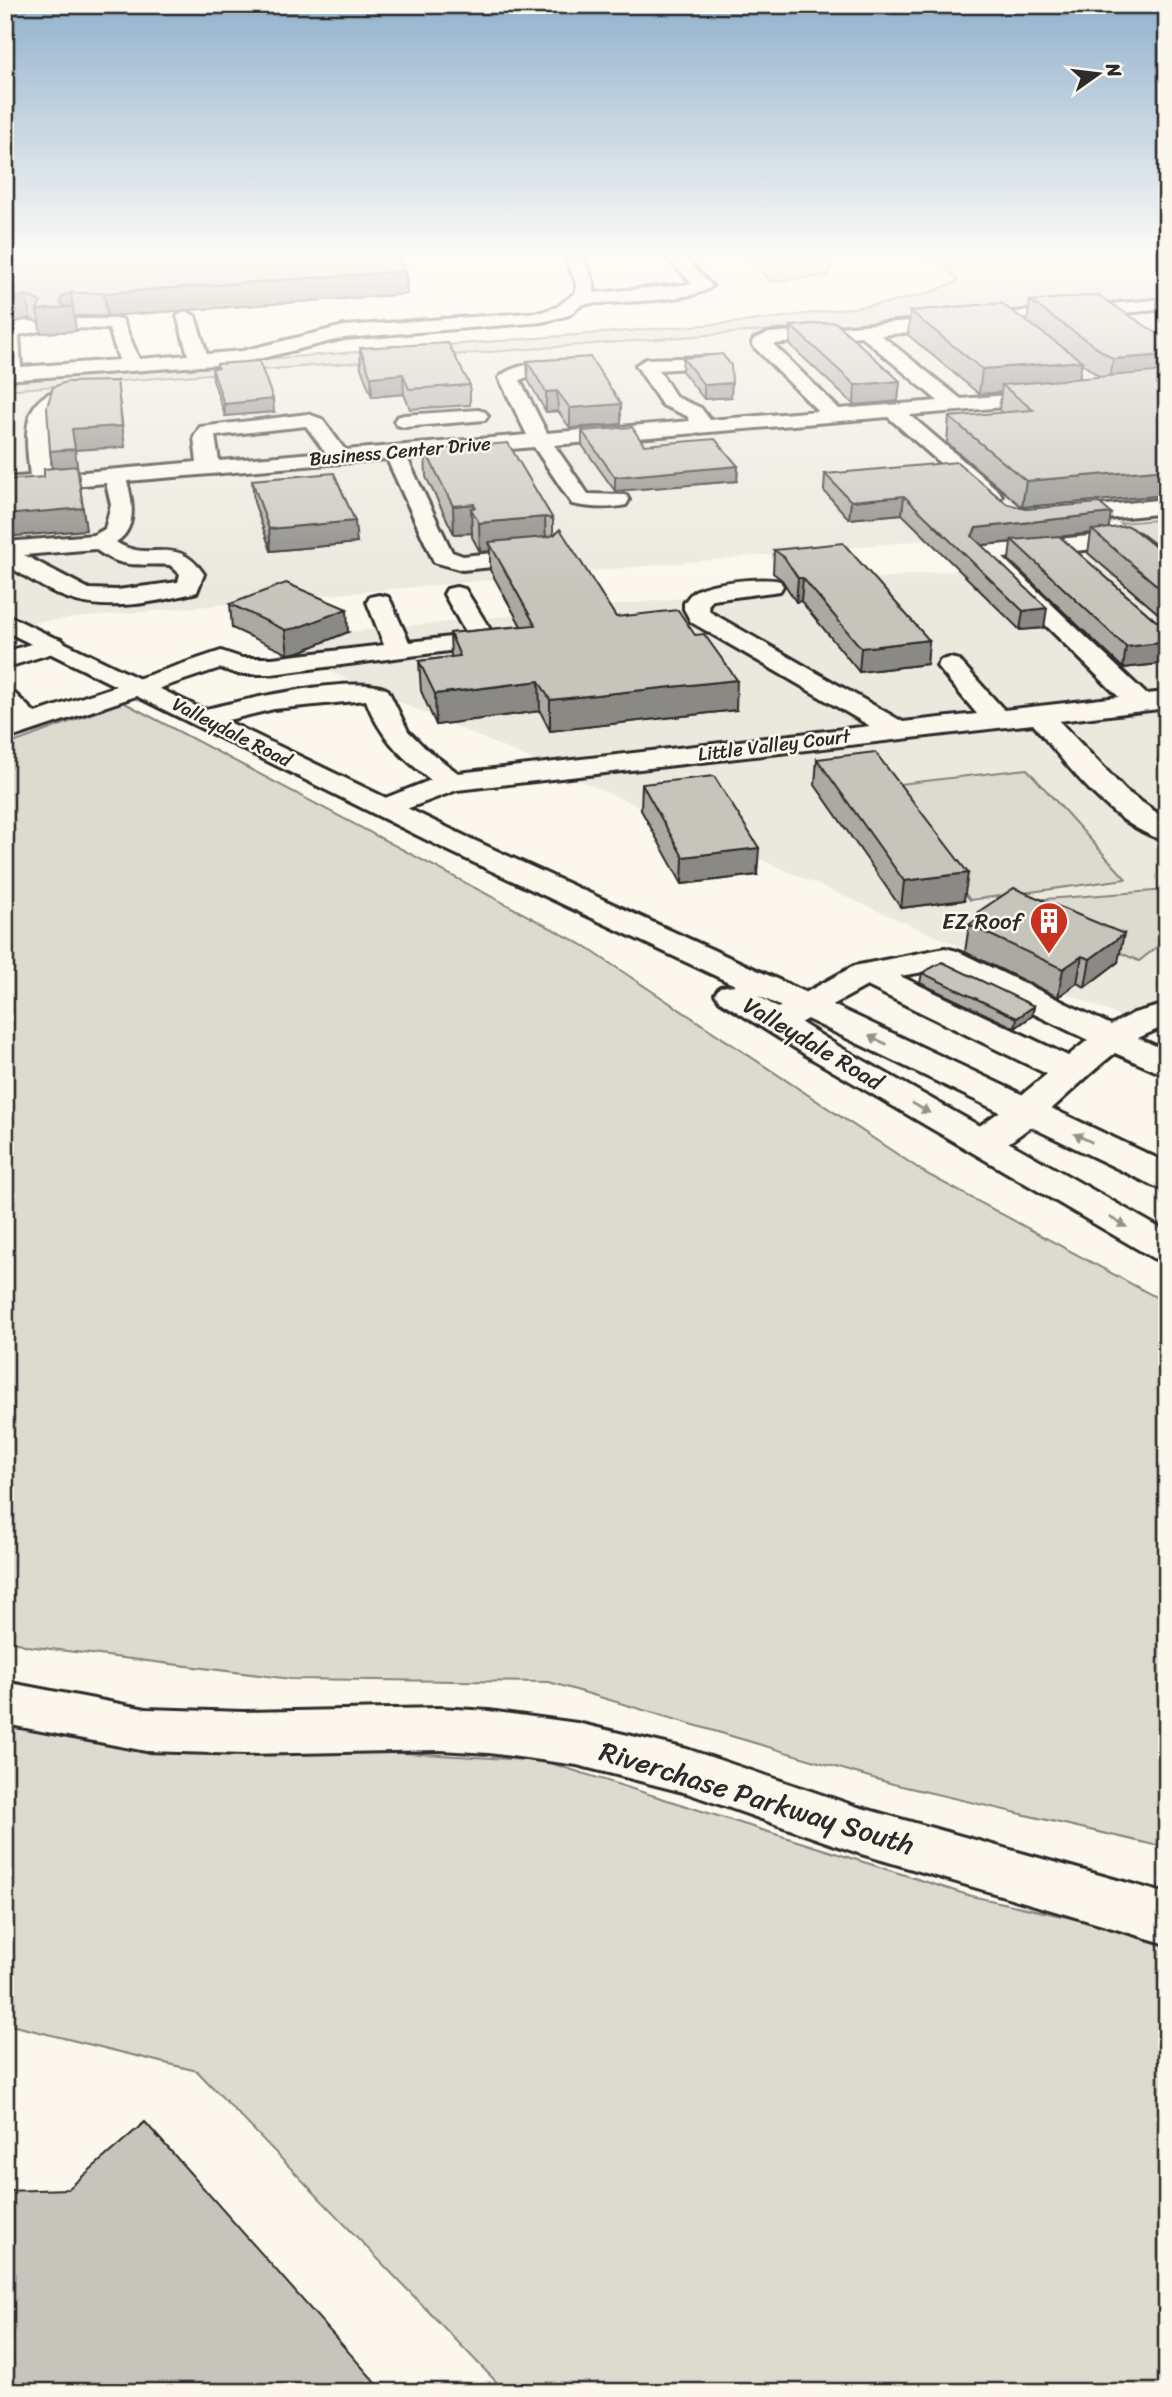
<svg xmlns="http://www.w3.org/2000/svg" width="1172" height="2397" viewBox="0 0 1172 2397" font-family="Sriracha,sans-serif">
	<rect width="100%" height="100%" fill="#fbf7ec"/>
	<filter id="ink" filterUnits="userSpaceOnUse"><feTurbulence type="fractalNoise" baseFrequency=".0143" numOctaves="2"/><feDisplacementMap in="SourceGraphic" scale="14" xChannelSelector="R" yChannelSelector="G"/><feConvolveMatrix kernelMatrix="1 2 1 2 8 2 1 2 1" color-interpolation-filters="sRGB"/></filter>
	<g filter="url(#ink)">
		<!-- built -->
		<path fill="#ebe8de" d="M 1167,300 L 1167,518 L 12,624 L 5,621 L 5,374 L 848,323 Z
			M 1167,549 L 1167,1037 L 260,641 Z"/>
		<!-- green -->
		<path fill="#dddad0" stroke="#84827e" stroke-width="2" d="M 744,256 L 834,256 L 828,275 L 772,282 Z
			M 924,256 L 1167,256 L 1167,299 L 5,390 L 5,384 L 32,377 L 744,322 L 889,303 L 929,293 L 958,281 L 944,265 Z
			M 1167,519 L 1167,560 L 1120,523 Z
			M 123,702 L 581,944 L 927,1174 L 1167,1303 L 1167,1848 L 893,1784 L 549,1682 L 291,1679 L 27,1646 L 5,1638 L 5,746 Z
			M 1027,769 L 1126,879 L 970,900 L 883,786 Z
			M 1167,890 L 1167,939 L 1139,961 L 1006,902 Z
			M 5,1720 L 335,1749 L 544,1761 L 971,1896 L 1167,1939 L 1167,2392 L 506,2392 L 197,2071 L 11,2025 L 5,2020 Z"/>
		<g fill="none" stroke-linecap="round" stroke-linejoin="round">
			<!-- minor casing -->
			<g stroke="#2b2b2b" stroke-width="6">
				<path id="minor" d="M 565,256 L 582,256 L 594,283 L 594,293 L 692,284 L 666,256 L 684,256 L 712,286 C 698,302 608,302 583,304 L 569,315 L 542,322 L 344,338 L 242,363 L 5,380 L 5,328 C 16,321 34,317 43,327 L 40,331 L 19,335 L 21,367 L 119,360 L 109,329 L 69,328 L 66,324 L 69,320 L 75,319 L 122,319 L 139,359 L 188,355 L 177,316 L 186,311 L 195,316 L 207,354 L 242,351 L 344,326 L 541,312 L 557,307 L 576,292 L 576,283 Z
					M 1167,299 L 1167,309 L 881,335 L 961,399 L 1053,391 L 1060,393 L 1063,397 L 1060,401 L 1053,403 L 910,415 L 999,491 L 1002,496 L 999,501 L 983,501 L 888,417 L 554,445 L 588,494 L 626,495 L 629,500 L 626,505 C 607,509 591,508 572,504 L 534,447 L 407,458 L 452,552 L 463,556 L 543,548 L 551,550 L 555,555 L 551,560 L 543,562 L 462,570 L 434,562 L 387,459 L 127,481 C 133,503 137,529 116,542 C 150,565 175,532 204,574 L 197,592 C 157,602 107,613 67,598 C 45,590 25,576 5,564 L 5,542 L 94,535 L 105,529 L 111,505 L 106,483 L 5,492 L 5,478 L 30,476 C 26,438 18,395 68,388 C 80,386 95,385 107,388 L 110,392 L 107,396 C 89,401 67,394 53,410 L 48,431 L 51,475 L 197,462 L 194,437 L 200,427 L 308,414 L 322,419 L 345,450 L 527,435 L 499,378 C 509,365 558,355 569,368 C 557,380 535,372 520,380 L 547,433 L 690,421 L 687,416 L 662,405 L 636,365 L 646,359 L 712,357 L 715,361 L 705,367 L 659,370 L 676,397 L 701,408 L 710,420 L 818,411 L 754,347 L 752,343 L 754,339 L 769,333 ZM 861,336 L 938,401 L 839,409 L 773,344 ZM 306,426 L 325,452 L 219,461 L 215,436 ZM 95,549 C 123,570 138,563 170,565 L 180,574 L 178,582 L 117,590 L 89,589 L 24,555 Z
					M 478,410 L 485,412 L 488,416 L 485,420 L 404,427 L 397,425 L 394,421 L 397,417 L 404,415 Z
					M 1167,499 L 1167,513 L 1057,524 L 1049,522 L 1046,517 L 1049,512 L 1057,510 Z
					M 1131,532 L 1139,534 L 1167,556 L 1167,575 L 1159,573 L 1126,546 L 1003,558 L 1146,694 L 1167,692 L 1167,708 L 1059,721 L 1126,791 L 1167,820 L 1167,841 C 1114,828 1066,764 1033,724 L 457,790 L 385,817 L 375,814 L 370,808 L 375,802 L 431,780 C 402,758 379,736 366,700 L 274,709 L 203,726 L 193,724 L 189,718 L 193,712 C 231,703 356,672 388,690 L 408,731 L 426,749 L 458,773 L 870,726 L 691,622 L 684,609 L 684,603 C 687,599 691,593 695,591 C 710,582 763,577 780,581 L 783,586 L 780,591 L 713,600 L 708,605 L 710,612 L 903,722 L 977,714 L 937,666 L 941,660 L 950,658 L 959,660 L 1004,710 L 1119,697 L 972,553 L 976,548 L 984,546 Z
					M 456,587 L 465,589 L 494,636 L 487,646 L 272,674 L 238,674 L 220,668 L 5,740 L 5,723 L 11,721 L 5,715 L 5,692 L 15,694 L 35,713 L 221,651 L 242,658 L 272,658 L 384,645 L 367,602 L 370,597 L 379,595 L 388,597 L 391,602 L 409,642 L 467,635 L 444,594 L 447,589 Z
					M 53,637 L 62,640 L 66,645 L 62,650 L 5,668 L 5,652 Z
					M 945,948 L 957,951 L 1111,1025 L 1134,1013 L 1167,1004 L 1167,1025 L 1138,1038 L 1167,1051 L 1167,1076 L 1115,1053 C 1077,1082 1037,1129 995,1150 C 985,1154 977,1152 968,1150 L 962,1142 L 968,1134 L 1012,1103 L 1047,1074 L 867,986 L 789,1029 L 777,1032 L 765,1029 L 760,1022 L 765,1015 L 854,966 ZM 941,969 L 1088,1040 L 1068,1056 L 900,976 Z
					M 5,1682 L 146,1709 L 244,1712 L 440,1708 L 489,1711 L 577,1723 L 687,1749 L 858,1807 L 1167,1894 L 1167,1944 L 858,1853 L 687,1793 L 577,1765 L 489,1753 L 440,1750 L 244,1754 L 146,1751 L 5,1724 Z"/>
			</g>
			<!-- major casing -->
			<g stroke="#2b2b2b" stroke-width="6">
				<path id="major" d="M 5,614 L 469,838 L 818,998 L 1167,1163 L 1167,1190 L 1154,1186 L 757,995 L 838,1046 L 1167,1232 L 1167,1262 L 1153,1258 L 814,1060 L 720,1001 L 715,994 L 720,987 L 735,985 L 447,850 L 5,631 Z"/>
			</g>
			<!-- minor -->
			<use href="#minor" fill="#fbf7ec" fill-rule="evenodd"/>
			<!-- major -->
			<use href="#major" fill="#fbf7ec" fill-rule="evenodd"/>
		</g>
		<!-- wall -->
		<path fill="#aba9a2" stroke="#2b2b2b" stroke-width="2" fill-rule="evenodd" d="M 5,256 L 407,294 L 107,316 L 75,316 L 74,317 L 76,331 L 41,333 L 39,323 L 30,318 L 5,325 Z
			M 1030,301 L 1167,340 L 1167,495 L 1022,507 L 947,443 L 949,417 L 1002,413 L 999,410 L 1001,392 L 979,394 L 908,335 L 910,311 L 1027,322 ZM 1081,363 L 1100,377 L 1079,379 Z
			M 791,326 L 900,381 L 898,401 L 854,405 L 790,345 Z
			M 360,348 L 470,385 L 470,405 L 410,409 L 404,394 L 372,397 L 361,368 Z
			M 683,358 L 731,397 L 704,399 L 682,371 Z
			M 527,361 L 621,404 L 621,424 L 570,428 L 558,411 L 546,412 L 528,380 Z
			M 212,368 L 274,412 L 225,416 L 213,380 Z
			M 582,431 L 738,466 L 737,481 L 615,491 L 582,445 Z
			M 425,450 L 553,519 L 553,535 L 616,617 L 736,710 L 550,731 L 540,711 L 436,725 L 421,691 L 419,661 L 451,657 L 450,633 L 521,626 L 490,570 L 490,551 L 480,552 L 472,537 L 472,533 L 454,534 L 426,477 Z
			M 825,474 L 1007,504 L 1108,529 L 1167,556 L 1167,621 L 1088,553 L 1091,533 L 1060,537 L 1156,621 L 1167,622 L 1167,663 L 1123,668 L 1009,560 L 1011,542 L 982,545 L 1044,628 L 1020,630 L 902,514 L 849,519 L 824,491 Z
			M 252,480 L 357,543 L 271,551 L 254,502 Z
			M 774,550 L 929,640 L 927,664 L 859,672 L 801,601 L 796,602 L 782,580 L 773,573 Z
			M 230,604 L 348,632 L 299,652 L 288,654 L 232,628 Z
			M 1167,729 L 1167,769 L 1158,761 L 1164,730 Z
			M 817,759 L 964,900 L 901,908 L 815,785 Z
			M 642,784 L 757,875 L 682,884 L 641,810 Z
			M 978,912 L 1118,962 L 1085,987 L 1077,983 L 1058,997 L 965,952 L 969,925 L 977,919 Z
			M 922,973 L 1034,1006 L 1032,1016 L 1015,1028 L 920,983 Z"/>
		<!-- shaded-wall -->
		<path fill="#8b8984" stroke="#2b2b2b" stroke-width="2" d="M 406,271 L 407,294 L 107,316 L 104,293 Z
			M 71,293 L 76,331 L 41,333 L 37,310 L 60,301 L 63,295 Z
			M 26,295 L 30,318 L 5,325 L 5,301 Z
			M 1167,355 L 1167,378 L 1109,383 L 1113,359 Z
			M 1082,361 L 1078,386 L 1002,385 L 1001,392 L 979,394 L 982,369 Z
			M 403,374 L 404,394 L 372,397 L 371,377 Z
			M 117,381 L 125,447 L 75,450 L 86,530 L 5,537 L 5,515 L 53,472 L 50,451 Z
			M 900,381 L 898,401 L 854,405 L 855,385 Z
			M 732,383 L 731,397 L 704,399 L 704,385 Z
			M 557,391 L 558,411 L 546,412 L 546,392 Z
			M 273,399 L 274,412 L 225,416 L 224,404 Z
			M 621,404 L 621,424 L 570,428 L 570,408 Z
			M 738,466 L 737,481 L 615,491 L 615,477 Z
			M 1167,469 L 1167,495 L 1022,507 L 1026,481 Z
			M 904,496 L 902,514 L 849,519 L 851,501 Z
			M 474,504 L 475,515 L 471,509 L 472,533 L 454,534 L 453,506 Z
			M 1111,513 L 1108,532 L 1092,530 L 1091,533 L 1014,542 L 1012,540 L 1011,542 L 974,546 L 972,536 L 976,528 Z
			M 545,517 L 546,545 L 489,542 L 490,551 L 480,552 L 479,523 Z
			M 355,521 L 357,543 L 271,551 L 269,529 Z
			M 798,578 L 803,578 L 801,601 L 796,602 Z
			M 1047,608 L 1044,628 L 1020,630 L 1023,611 Z
			M 347,609 L 348,632 L 299,652 L 288,654 L 285,630 Z
			M 929,640 L 927,664 L 859,672 L 861,648 Z
			M 1167,642 L 1167,663 L 1123,668 L 1126,647 Z
			M 737,680 L 736,710 L 550,731 L 550,700 Z
			M 539,681 L 540,711 L 436,725 L 435,694 Z
			M 759,848 L 757,875 L 682,884 L 683,857 Z
			M 968,873 L 964,900 L 901,908 L 904,881 Z
			M 1124,934 L 1118,962 L 1085,987 L 1090,959 Z
			M 1082,956 L 1077,983 L 1058,997 L 1063,969 Z
			M 1034,1006 L 1032,1016 L 1015,1028 L 1017,1018 Z"/>
		<!-- building -->
		<path fill="#c7c4bc" stroke="#2b2b2b" stroke-width="2" d="M 5,256 L 397,256 L 406,271 L 104,293 L 71,293 L 63,295 L 60,301 L 63,306 L 72,307 L 37,310 L 41,302 L 26,295 L 5,301 Z
			M 1098,295 L 1167,340 L 1167,355 L 1113,359 L 1030,301 Z
			M 1001,303 L 1082,361 L 982,369 L 910,311 Z
			M 835,322 L 900,381 L 855,385 L 791,326 Z
			M 448,343 L 470,385 L 409,389 L 403,374 L 371,377 L 360,348 Z
			M 722,354 L 731,365 L 732,383 L 704,385 L 683,358 Z
			M 590,357 L 621,404 L 570,408 L 557,391 L 546,392 L 527,361 Z
			M 259,361 L 273,399 L 224,404 L 212,368 L 218,368 L 217,364 Z
			M 1167,371 L 1167,469 L 1026,481 L 949,417 L 1033,410 L 1002,385 Z
			M 117,381 L 122,426 L 72,429 L 75,449 L 50,451 L 47,407 L 53,387 L 66,382 Z
			M 632,427 L 644,445 L 715,439 L 738,466 L 615,477 L 582,431 Z
			M 508,443 L 553,519 L 545,517 L 479,523 L 471,509 L 475,507 L 474,504 L 453,506 L 425,450 Z
			M 957,462 L 1007,504 L 1026,509 L 1099,503 L 1111,513 L 976,528 L 972,536 L 1047,608 L 1023,611 L 904,496 L 851,501 L 825,474 Z
			M 77,466 L 83,508 L 5,515 L 5,480 L 44,477 L 44,469 Z
			M 334,473 L 355,521 L 269,529 L 252,480 Z
			M 1129,526 L 1167,556 L 1167,594 L 1092,530 Z
			M 560,529 L 616,617 L 678,610 L 695,635 L 704,634 L 737,680 L 550,700 L 539,681 L 435,694 L 419,661 L 460,656 L 450,633 L 535,625 L 489,542 L 546,537 L 554,535 Z
			M 1059,536 L 1156,621 L 1167,622 L 1167,642 L 1126,647 L 1012,540 Z
			M 843,543 L 929,640 L 861,648 L 803,578 L 798,578 L 784,557 L 774,550 Z
			M 286,583 L 347,609 L 297,628 L 285,630 L 230,604 Z
			M 875,752 L 968,873 L 904,881 L 817,759 Z
			M 714,776 L 759,848 L 683,857 L 642,784 Z
			M 1014,888 L 1124,934 L 1090,959 L 1082,956 L 1063,969 L 969,925 L 984,914 L 978,912 Z
			M 942,962 L 1034,1006 L 1017,1018 L 922,973 Z
			M 145,2122 L 384,2392 L 5,2392 L 5,2191 L 68,2189 Z"/>
		<!-- one-way arrows -->
		<defs><path id="oneway-solid" d="M-6-.8H1V-3.2L6.5 0L1 3.2V.8H-6Z" transform="scale(1.75)"/></defs>
		<g fill="#93918c">
			<use href="#oneway-solid" transform="translate(878 1040) rotate(-154)"/>
			<use href="#oneway-solid" transform="translate(921 1108) rotate(30)"/>
			<use href="#oneway-solid" transform="translate(1083 1138) rotate(-155)"/>
			<use href="#oneway-solid" transform="translate(1118 1222) rotate(30)"/>
		</g>
	</g>
	<!-- sky -->
	<linearGradient id="sky" x2="0" y2="1"><stop stop-color="#92b2ce"/><stop offset="0.43" stop-color="#fdfbf6"/><stop offset="1" stop-color="#fdfbf6" stop-opacity="0"/></linearGradient>
	<rect width="1172" height="592" fill="url(#sky)"/>
	<!-- icons -->
	<defs>
		<g id="building-pin" transform="scale(2.0125)"><path d="M0 17L-7.5 6A9.5 9.5 0 1 1 7.5 6Z" fill="#c8321e" stroke="#fbf7ec"/><path d="M-4-6H4V6H1V3H-1V6H-4ZM-2.5-4.3h1.7v1.8h-1.7ZM.8-4.3h1.7v1.8H.8ZM-2.5-1h1.7V.8h-1.7ZM.8-1h1.7V.8H.8Z" fill="#fff"/></g>
	</defs>
	<g fill-rule="evenodd">
		<use href="#building-pin" x="1049" y="921"/>
	</g>
	<g text-anchor="middle" dominant-baseline="central" stroke-width="5" stroke-linejoin="round" paint-order="stroke">
		<!-- far-street labels -->
		<g font-size="19" fill="#2b2b2b" stroke="#fbf7ec">
			<text transform="translate(400 451) rotate(-5)">Business Center Drive</text>
			<text transform="translate(232 732) rotate(27)">Valleydale Road</text>
			<text transform="translate(774 745) rotate(-7)">Little Valley Court</text>
		</g>
		<!-- poi labels -->
		<g font-size="23" fill="#2b2b2b" stroke="#fbf7ec" text-anchor="end">
			<text x="1022" y="921">EZ Roof</text>
		</g>
		<!-- street labels -->
		<g font-size="23" fill="#2b2b2b" stroke="#fbf7ec">
			<text transform="translate(813 1044) rotate(31)">Valleydale Road</text>
		</g>
		<!-- near-street labels -->
		<g font-size="28" fill="#2b2b2b" stroke="#fbf7ec">
			<text transform="translate(757 1798) rotate(17)">Riverchase Parkway South</text>
		</g>
	</g>
	<!-- margin -->
	<rect width="1172" height="2397" fill="none" stroke="#fbf7ec" stroke-width="28"/>
	<rect x="14" y="14" width="1144" height="2369" fill="none" stroke="#2b2b2b" stroke-width="2.5" filter="url(#ink)"/>
	<!-- north arrow -->
	<g transform="translate(1098 74) rotate(76)" stroke="#fbf7ec" stroke-width="5" paint-order="stroke">
	<path d="M0-5L12 26L0 18L-12 26Z" fill="#2b2b2b"/>
	<text y="-10" font-size="19" font-weight="bold" text-anchor="middle" fill="#2b2b2b">N</text>
	</g>
</svg>
